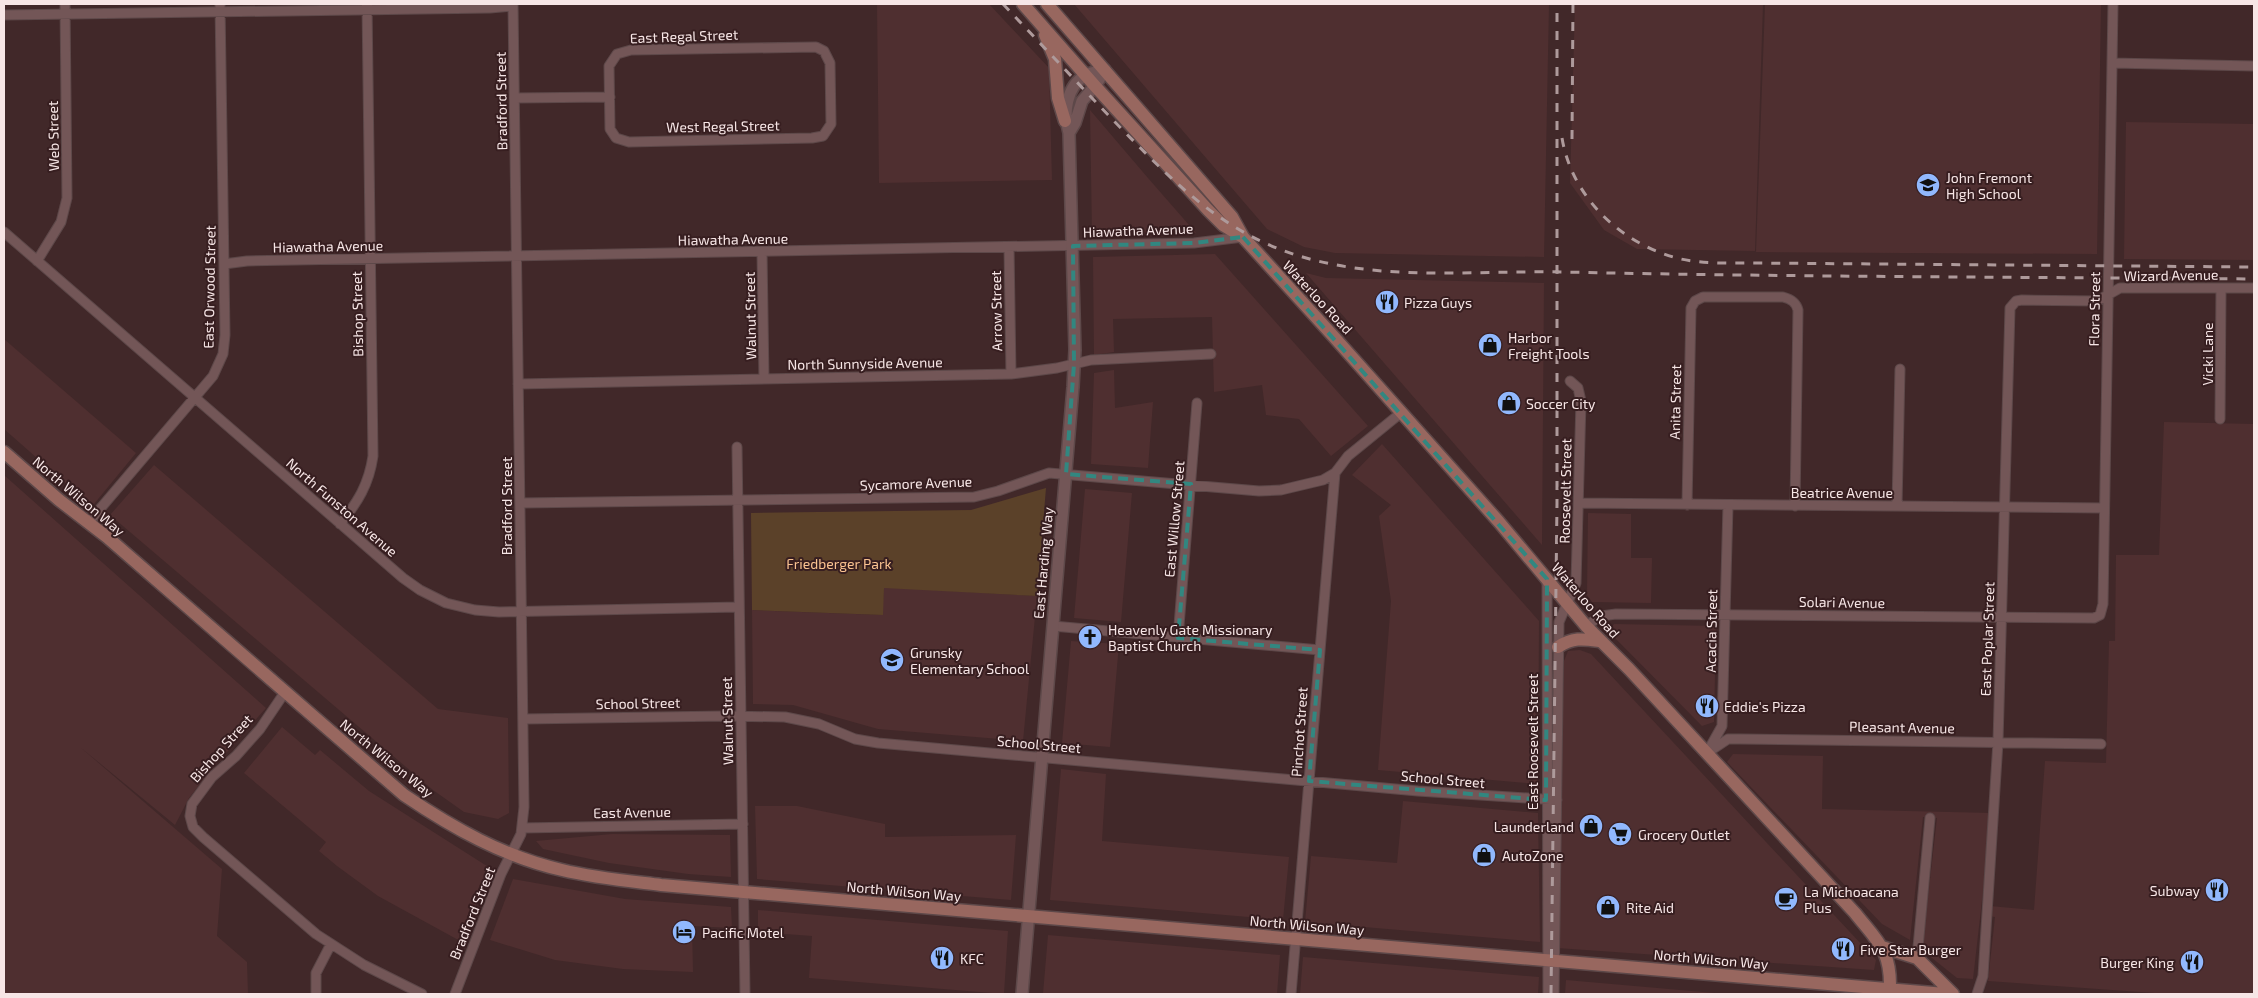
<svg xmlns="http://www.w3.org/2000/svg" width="2258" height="998" viewBox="0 0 2258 998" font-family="'Exo 2',sans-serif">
	<rect width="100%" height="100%" fill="#412829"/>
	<!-- built -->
	<path fill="#4f2f30" d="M 877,4 L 989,4 L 1049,68 L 1052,180 L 879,183 Z
		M 1074,4 L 1549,4 L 1544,257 L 1335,253 L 1304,247 L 1267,229 Z
		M 1575,4 L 1763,4 L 1755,251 L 1637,249 L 1604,230 L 1570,183 Z
		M 1765,4 L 2101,4 L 2097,254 L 1756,252 Z
		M 1090,110 L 1148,178 L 1196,233 L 1092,235 Z
		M 2126,122 L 2254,124 L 2254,260 L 2124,259 Z
		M 1215,254 L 1368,426 L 1331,456 L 1299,419 L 1266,415 L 1262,385 L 1214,392 L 1212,317 L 1113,319 L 1114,352 L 1094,355 L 1093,257 Z
		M 1306,273 L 1326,278 L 1544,283 L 1542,545 Z
		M 4,339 L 136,453 L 94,504 L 88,503 L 4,429 Z
		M 1114,370 L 1115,408 L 1153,402 L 1148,468 L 1091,464 L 1094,373 Z
		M 2164,422 L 2254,424 L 2254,994 L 2168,994 L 1988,981 L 1995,917 L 1989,916 L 1990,906 L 2034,910 L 2045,761 L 2106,763 L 2109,641 L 2115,641 L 2116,555 L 2159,555 Z
		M 1382,444 L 1539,621 L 1538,784 L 1378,770 L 1391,601 L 1379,516 L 1391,505 L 1352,475 Z
		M 154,465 L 438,709 L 508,718 L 509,813 L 498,819 L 464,812 L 433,790 L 110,515 Z
		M 4,475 L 266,708 L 212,769 L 189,798 L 175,825 L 80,747 L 222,869 L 217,936 L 247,962 L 248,994 L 4,994 Z
		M 1085,489 L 1132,493 L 1121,622 L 1074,618 Z
		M 1588,513 L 1631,514 L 1631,558 L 1652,558 L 1651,603 L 1592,602 L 1587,595 Z
		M 884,587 L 1037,596 L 1023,741 L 878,729 L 793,705 L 753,704 L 752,610 L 882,615 Z
		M 1614,624 L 1716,626 L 1714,722 L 1702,726 L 1609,632 Z
		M 1071,641 L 1119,644 L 1110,747 L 1062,743 Z
		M 1580,650 L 1591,654 L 1876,960 L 1874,970 L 1557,948 L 1564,661 L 1568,651 Z
		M 282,727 L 315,755 L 320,750 L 369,791 L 490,868 L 462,942 L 378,896 L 337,866 L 319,851 L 326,842 L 244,773 Z
		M 1733,754 L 1823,756 L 1822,809 L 1992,813 L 1973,979 L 1957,978 L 1922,950 L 1937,818 L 1923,817 L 1910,940 L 1882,924 L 1727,762 Z
		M 1061,769 L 1106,774 L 1102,841 L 1289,857 L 1283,920 L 1050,900 Z
		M 1403,801 L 1538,813 L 1540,942 L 1305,922 L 1311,856 L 1397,863 Z
		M 755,806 L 797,806 L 885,824 L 885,837 L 1016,835 L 1011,900 L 757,879 Z
		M 612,834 L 730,835 L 731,877 L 688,874 L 609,863 L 543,849 L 536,841 Z
		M 513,879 L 625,899 L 731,907 L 732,928 L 692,926 L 693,972 L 623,969 L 555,960 L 490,940 Z
		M 758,910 L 1008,931 L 1004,994 L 809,978 L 812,936 L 758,932 Z
		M 1048,935 L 1280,955 L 1277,994 L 1043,994 Z
		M 1303,957 L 1539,977 L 1538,994 L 1300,994 Z
		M 1566,980 L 1726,994 L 1565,994 Z"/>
	<!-- green -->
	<path fill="#5b4129" d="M 1046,488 L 1037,596 L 884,588 L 883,615 L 752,610 L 751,513 L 971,510 Z"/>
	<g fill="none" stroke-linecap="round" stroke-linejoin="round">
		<!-- minor casing -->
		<g stroke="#5d4849" stroke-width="11">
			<path id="minor" d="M 4,15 L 490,8 L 513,6
				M 816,47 L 824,51 L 830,63 L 831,124 L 823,136 L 812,138 L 629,142 L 616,138 L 610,129 L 609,66 L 617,54 L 631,50 Z
				M 2112,63 L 2254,66
				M 514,98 L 610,97
				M 4,232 L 403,578 L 420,590 L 446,603 L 475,610 L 499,612 L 739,607
				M 1009,247 L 1011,374
				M 762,252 L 764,379
				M 37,261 L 61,222 L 67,198 L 65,4
				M 224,264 L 247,261 L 1194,243 L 1243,237
				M 518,384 L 1011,374 L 1057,368 L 1091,360 L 1211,354
				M 2220,419 L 2221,289
				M 737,447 L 745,994
				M 520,503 L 974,497 L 998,491 L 1049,473 L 1259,491 L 1281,490 L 1323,480 L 1335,473 L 1348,456 L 1402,412
				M 1579,503 L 2104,508
				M 1687,505 L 1691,308 L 1695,301 L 1703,297 L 1783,297 C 1791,299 1796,302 1798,310 L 1795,506
				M 1897,506 L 1900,369
				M 88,523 L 213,376 L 223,354 L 225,335 L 220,4
				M 340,524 C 358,502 369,484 373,456 L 367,4
				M 1547,579 L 1548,994
				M 1053,626 L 1320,650
				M 1586,626 L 1601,616 L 1616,614 L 2094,618 L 2100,615 L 2103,604 L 2113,4
				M 1178,638 L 1197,403
				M 285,692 L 260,729 L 236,756 L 212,777 L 192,804 L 190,816 L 193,827 L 203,837 L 316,934 L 364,965 L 422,994
				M 523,719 L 726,716 L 785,717 L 819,724 L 855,739 L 878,743 L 1418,791 L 1557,800
				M 1708,751 L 1722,726 L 1728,505
				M 1707,753 L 1728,739 L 1740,739 L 2101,744
				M 522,828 L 743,824
				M 1917,958 L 1930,818
				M 316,994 L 316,973 L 331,944
				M 455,994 L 501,874 L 521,834 L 524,807 L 513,4
				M 1291,994 L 1335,473
				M 1554,994 L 1559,622 L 1576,583 L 1581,401 L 1578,388 L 1570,381
				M 1977,994 L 1983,976 L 1998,742 L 2010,308 L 2016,301 L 2022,300 L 2097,301 L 2120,288 L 2254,288"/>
		</g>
		<!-- tertiary casing -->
		<g stroke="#5d4849" stroke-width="14">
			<path id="tertiary" d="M 1069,133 L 1075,123 L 1082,101 L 1095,86 L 1105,70
				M 1022,994 L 1073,387 L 1075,350 L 1069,133 C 1063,114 1066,86 1086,75 C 1091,72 1099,71 1105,70"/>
		</g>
		<!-- secondary casing -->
		<g stroke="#5d4849" stroke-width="15">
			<path id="secondary" d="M 1023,4 L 1095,86 L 1208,210 L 1223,225 L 1243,237 L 1334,337 L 1499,522 L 1586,626 L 1629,669 L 1855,913 C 1878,942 1891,950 1890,989
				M 1047,4 L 1232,217 L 1243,237
				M 1045,35 L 1055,59 L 1058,98 L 1065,121
				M 4,452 L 59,500 L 107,537 L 404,795 C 453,828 504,857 562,870 C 595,878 628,881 661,885 L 1945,994
				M 1558,647 C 1573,637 1584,639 1600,641
				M 1882,947 L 1917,958 L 1953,994"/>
		</g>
		<!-- minor -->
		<use href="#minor" stroke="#735657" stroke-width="9"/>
		<!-- tertiary -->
		<use href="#tertiary" stroke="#735657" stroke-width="11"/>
		<!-- secondary -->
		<use href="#secondary" stroke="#98675f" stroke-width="12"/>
		<!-- rail -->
		<path stroke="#ae9a9b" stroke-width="3" stroke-dasharray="9 9" stroke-linecap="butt" d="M 1003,4 C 1038,41 1074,79 1110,117 C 1158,166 1204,216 1267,244 C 1360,285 1464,270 1562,272 C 1793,277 2024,277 2254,279
			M 1562,138 C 1572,198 1622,245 1681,259 C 1704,264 1729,263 1753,263 L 2254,267
			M 1572,139 L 1573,4
			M 1551,994 L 1557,503 L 1557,4"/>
	</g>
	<!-- marked area -->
	<path fill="none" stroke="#328780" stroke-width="4" stroke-dasharray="10 6" stroke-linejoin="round" d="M 1243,237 L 1547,579 L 1546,800 L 1309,781 L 1320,650 L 1178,638 L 1191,484 L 1066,474 L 1074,364 L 1073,246 L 1194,243 Z"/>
	<!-- icons -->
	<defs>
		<g id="school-disc" transform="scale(1.25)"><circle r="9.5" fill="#91b8fd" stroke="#371e20"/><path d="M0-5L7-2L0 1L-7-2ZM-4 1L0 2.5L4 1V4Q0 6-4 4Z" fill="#111"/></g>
		<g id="restaurant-disc" transform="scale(1.25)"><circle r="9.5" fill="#91b8fd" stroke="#371e20"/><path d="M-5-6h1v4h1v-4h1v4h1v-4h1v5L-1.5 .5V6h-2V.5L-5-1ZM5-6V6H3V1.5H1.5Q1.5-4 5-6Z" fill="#111"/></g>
		<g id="shop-disc" transform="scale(1.25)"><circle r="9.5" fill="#91b8fd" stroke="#371e20"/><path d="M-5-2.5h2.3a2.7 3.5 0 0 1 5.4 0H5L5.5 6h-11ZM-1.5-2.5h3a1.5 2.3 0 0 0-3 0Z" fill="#111"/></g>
		<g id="church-disc" transform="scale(1.25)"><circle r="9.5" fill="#91b8fd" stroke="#371e20"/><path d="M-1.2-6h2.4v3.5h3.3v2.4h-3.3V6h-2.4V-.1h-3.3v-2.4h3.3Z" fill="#111"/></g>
		<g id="supermarket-disc" transform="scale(1.25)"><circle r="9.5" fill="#91b8fd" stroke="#371e20"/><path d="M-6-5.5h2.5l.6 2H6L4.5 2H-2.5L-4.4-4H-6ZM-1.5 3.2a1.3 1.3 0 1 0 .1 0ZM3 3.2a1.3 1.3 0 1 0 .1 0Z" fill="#111"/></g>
		<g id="cafe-disc" transform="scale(1.25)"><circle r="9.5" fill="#91b8fd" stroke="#371e20"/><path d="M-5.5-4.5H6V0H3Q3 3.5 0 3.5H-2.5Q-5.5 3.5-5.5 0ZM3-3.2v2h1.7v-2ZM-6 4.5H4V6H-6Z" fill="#111"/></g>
		<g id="hotel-disc" transform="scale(1.25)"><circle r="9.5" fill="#91b8fd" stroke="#371e20"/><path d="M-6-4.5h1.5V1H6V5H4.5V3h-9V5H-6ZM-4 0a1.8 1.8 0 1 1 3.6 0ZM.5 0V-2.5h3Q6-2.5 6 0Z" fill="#111"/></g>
	</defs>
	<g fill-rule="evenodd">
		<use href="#school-disc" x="1928" y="185"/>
		<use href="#restaurant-disc" x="1387" y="302"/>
		<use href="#shop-disc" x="1490" y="345"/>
		<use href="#shop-disc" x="1509" y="403"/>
		<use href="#church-disc" x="1090" y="637"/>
		<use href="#school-disc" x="892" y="660"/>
		<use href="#restaurant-disc" x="1707" y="706"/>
		<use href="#shop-disc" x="1591" y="826"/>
		<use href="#supermarket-disc" x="1620" y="834"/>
		<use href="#shop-disc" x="1484" y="855"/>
		<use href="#restaurant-disc" x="2217" y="890"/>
		<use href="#cafe-disc" x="1786" y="899"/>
		<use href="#shop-disc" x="1608" y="907"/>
		<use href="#hotel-disc" x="684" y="932"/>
		<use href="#restaurant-disc" x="1843" y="949"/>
		<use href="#restaurant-disc" x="942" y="958"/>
		<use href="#restaurant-disc" x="2192" y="962"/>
	</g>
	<g text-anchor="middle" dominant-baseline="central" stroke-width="4" stroke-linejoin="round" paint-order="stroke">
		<!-- street labels -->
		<g font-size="14" fill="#f7e6e6" stroke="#371e20">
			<text transform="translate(684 36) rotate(-2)">East Regal Street</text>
			<text transform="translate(501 101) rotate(-91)">Bradford Street</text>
			<text transform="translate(723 126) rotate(-1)">West Regal Street</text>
			<text transform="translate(53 136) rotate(-91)">Web Street</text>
			<text transform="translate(1138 230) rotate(-2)">Hiawatha Avenue</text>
			<text transform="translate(733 239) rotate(-1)">Hiawatha Avenue</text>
			<text transform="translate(328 246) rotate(-1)">Hiawatha Avenue</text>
			<text transform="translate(2171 275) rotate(-1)">Wizard Avenue</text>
			<text transform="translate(209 287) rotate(-89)">East Orwood Street</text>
			<text transform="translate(1318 297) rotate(47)">Waterloo Road</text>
			<text transform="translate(2094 309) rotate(-89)">Flora Street</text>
			<text transform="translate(996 311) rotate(-91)">Arrow Street</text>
			<text transform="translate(357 314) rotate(-91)">Bishop Street</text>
			<text transform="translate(750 316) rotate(-91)">Walnut Street</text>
			<text transform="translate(2207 354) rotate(-90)">Vicki Lane</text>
			<text transform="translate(865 363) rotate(-1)">North Sunnyside Avenue</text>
			<text transform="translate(1675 402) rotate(-89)">Anita Street</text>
			<text transform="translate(916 483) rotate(-2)">Sycamore Avenue</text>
			<text transform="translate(1565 491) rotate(-89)">Roosevelt Street</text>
			<text x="1842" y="492">Beatrice Avenue</text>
			<text transform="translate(79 496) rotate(40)">North Wilson Way</text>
			<text transform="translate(506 506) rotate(-90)">Bradford Street</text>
			<text transform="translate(342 507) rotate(41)">North Funston Avenue</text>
			<text transform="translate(1174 519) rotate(-85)">East Willow Street</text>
			<text transform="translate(1043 563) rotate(-85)">East Harding Way</text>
			<text transform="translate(1586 600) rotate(49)">Waterloo Road</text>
			<text transform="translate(1842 602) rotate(1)">Solari Avenue</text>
			<text transform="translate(1711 631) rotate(-89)">Acacia Street</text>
			<text transform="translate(1987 639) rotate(-88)">East Poplar Street</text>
			<text transform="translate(638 703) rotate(-1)">School Street</text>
			<text transform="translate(727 721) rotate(-91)">Walnut Street</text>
			<text transform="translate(1902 727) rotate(1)">Pleasant Avenue</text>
			<text transform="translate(1299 732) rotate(-86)">Pinchot Street</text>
			<text transform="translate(1532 742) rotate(-90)">East Roosevelt Street</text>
			<text transform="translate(1039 744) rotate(5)">School Street</text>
			<text transform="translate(221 748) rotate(-48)">Bishop Street</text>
			<text transform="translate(387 758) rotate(39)">North Wilson Way</text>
			<text transform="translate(1443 779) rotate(5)">School Street</text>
			<text transform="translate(632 812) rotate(-1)">East Avenue</text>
			<text transform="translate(904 891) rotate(5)">North Wilson Way</text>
			<text transform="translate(472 913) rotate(-68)">Bradford Street</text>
			<text transform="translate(1307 925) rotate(5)">North Wilson Way</text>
			<text transform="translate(1711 959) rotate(5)">North Wilson Way</text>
		</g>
		<!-- poi labels -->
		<g font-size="14" fill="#f7e6e6" stroke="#371e20" text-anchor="start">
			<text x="1946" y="177">John Fremont<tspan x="1946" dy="16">High School</tspan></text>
			<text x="1404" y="302">Pizza Guys</text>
			<text x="1508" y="337">Harbor<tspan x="1508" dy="16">Freight Tools</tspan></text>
			<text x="1526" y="403">Soccer City</text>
			<text x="1108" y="629">Heavenly Gate Missionary<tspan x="1108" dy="16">Baptist Church</tspan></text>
			<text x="910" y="652">Grunsky<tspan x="910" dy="16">Elementary School</tspan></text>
			<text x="1724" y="706">Eddie's Pizza</text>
			<text x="1574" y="826" text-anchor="end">Launderland</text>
			<text x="1638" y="834">Grocery Outlet</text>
			<text x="1502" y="855">AutoZone</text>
			<text x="2200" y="890" text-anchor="end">Subway</text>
			<text x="1804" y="891">La Michoacana<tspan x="1804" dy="16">Plus</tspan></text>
			<text x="1626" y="907">Rite Aid</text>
			<text x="702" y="932">Pacific Motel</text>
			<text x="1860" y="949">Five Star Burger</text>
			<text x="960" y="958">KFC</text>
			<text x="2174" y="962" text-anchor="end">Burger King</text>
		</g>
		<!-- park labels -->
		<g font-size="14" fill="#fbc391" stroke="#371e20">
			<text x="839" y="563">Friedberger Park</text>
		</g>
	</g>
	<!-- border -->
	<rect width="2258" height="998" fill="none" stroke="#f7e6e6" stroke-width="10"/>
</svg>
